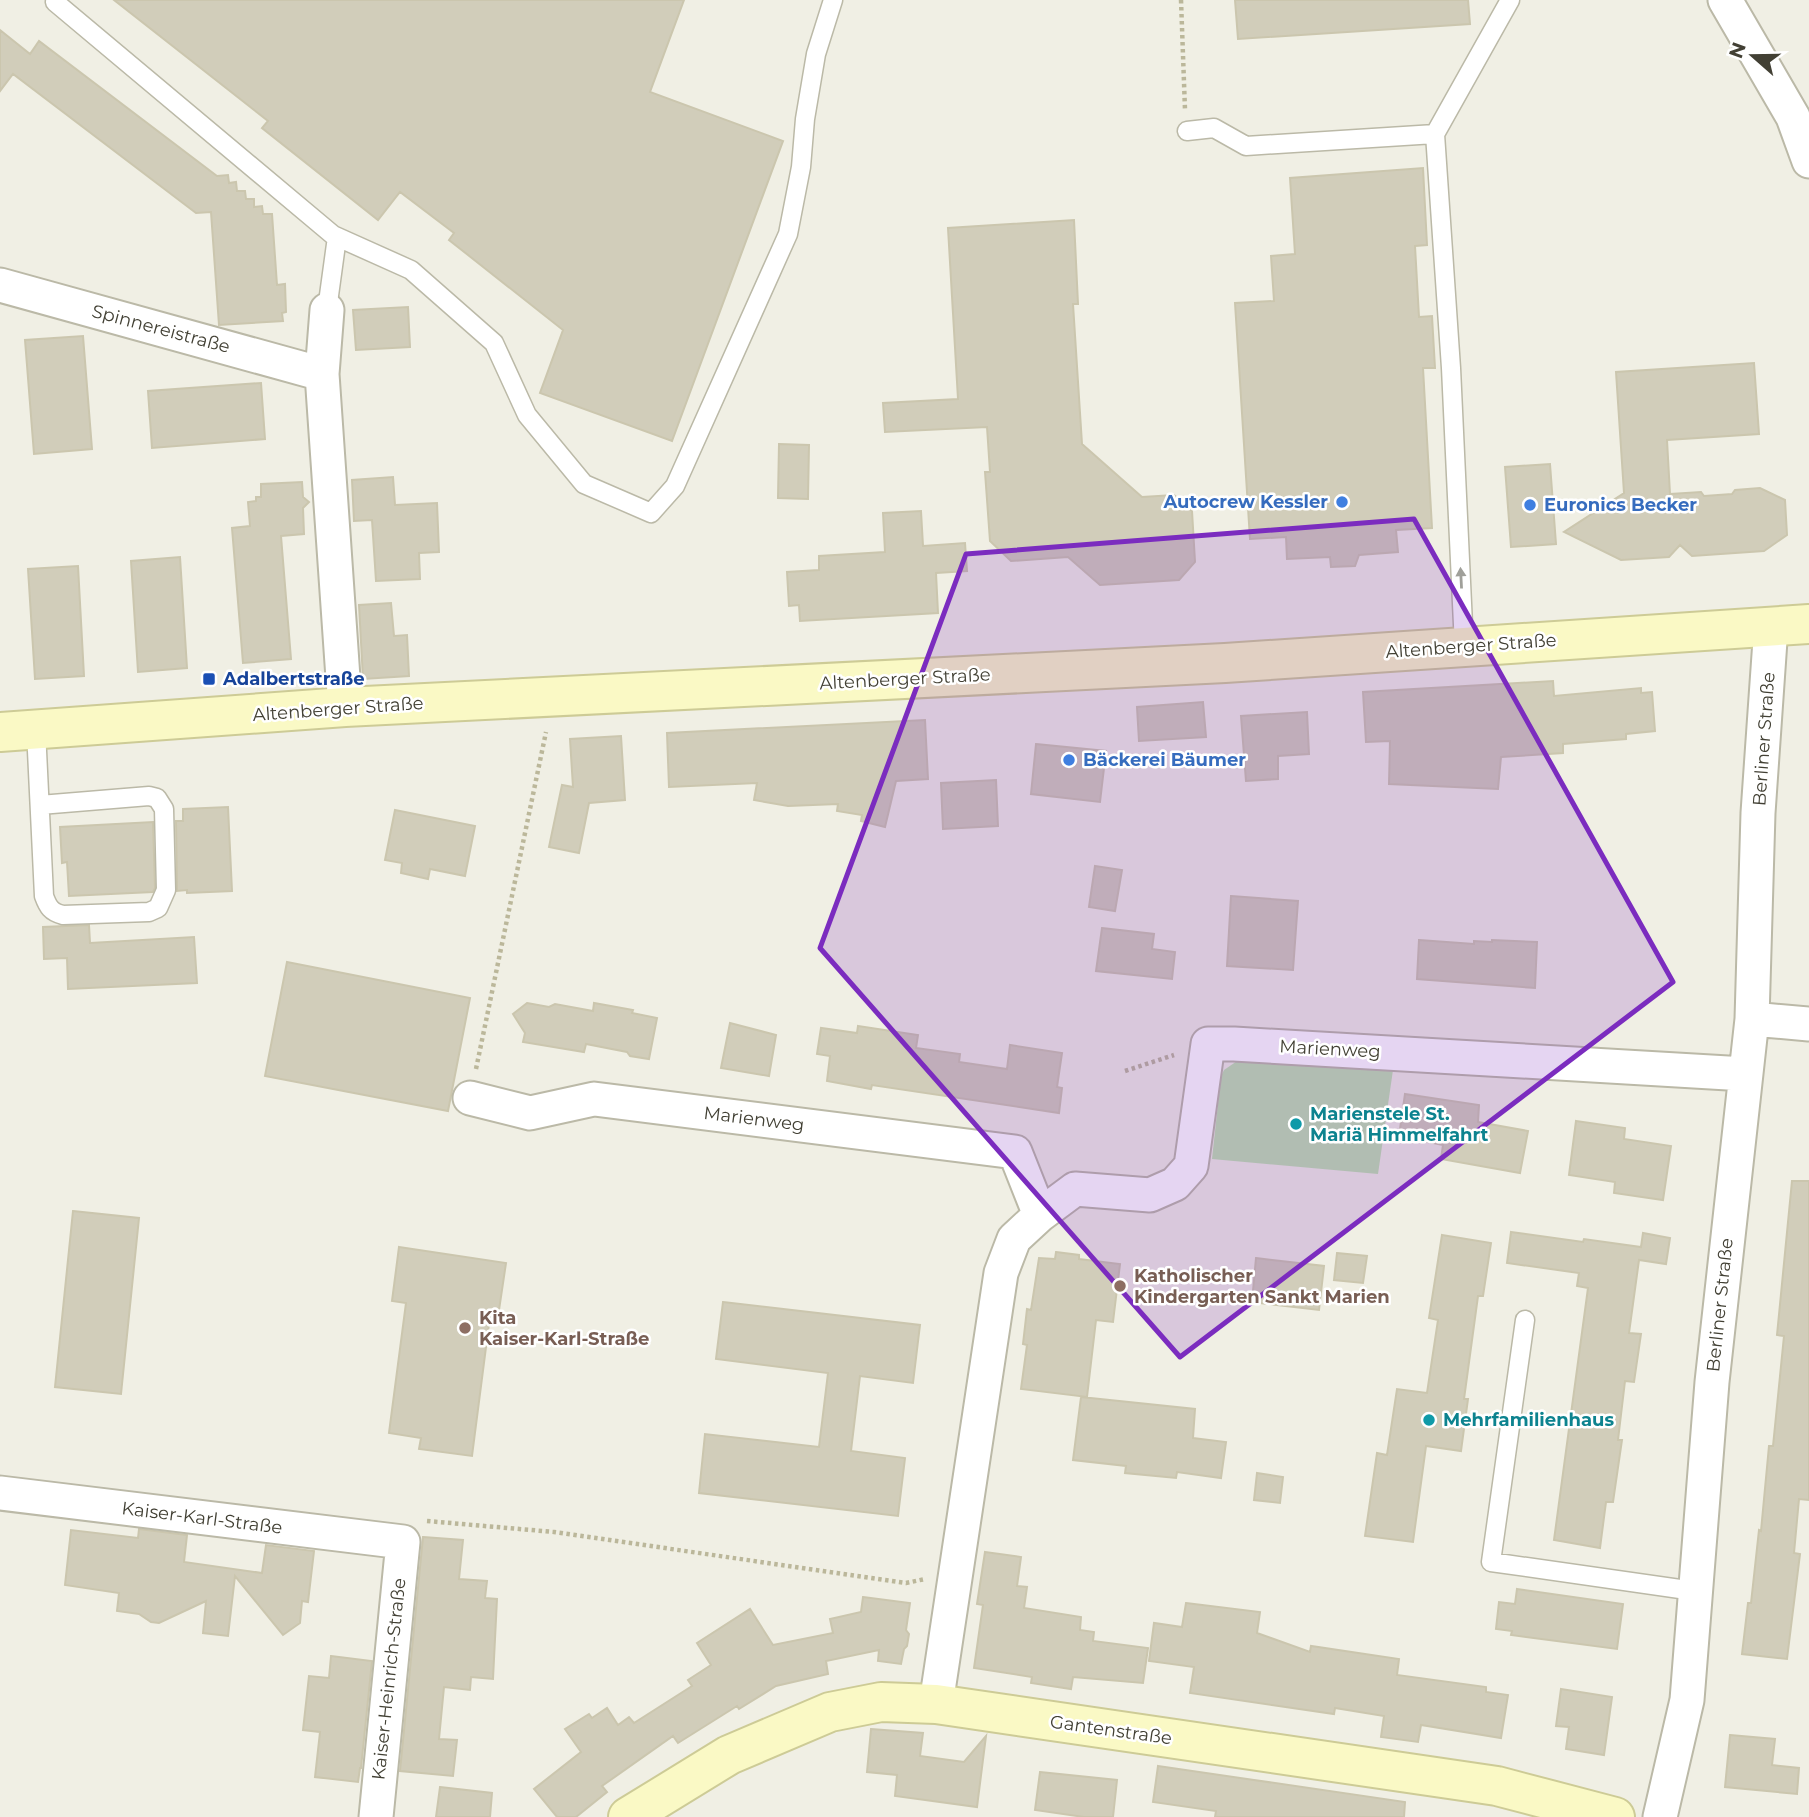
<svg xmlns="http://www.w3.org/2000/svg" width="1809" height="1817" viewBox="0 0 1809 1817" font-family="Montserrat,sans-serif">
	<rect width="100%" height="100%" fill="#f0efe4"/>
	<!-- green -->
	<path fill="#bfe2af" d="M 1240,1059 L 1393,1070 L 1378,1174 L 1212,1159 L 1221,1076 L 1224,1070 Z"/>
	<!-- building -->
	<path fill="#d1cdba" stroke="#cbc6ae" stroke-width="2" d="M 114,0 L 684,0 L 650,92 L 783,141 L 672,441 L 540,393 L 563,330 L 449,240 L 454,233 L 400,192 L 378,220 L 262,128 L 268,121 Z
		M 1235,0 L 1468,0 L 1470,24 L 1238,39 Z
		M 0,30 L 30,54 L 39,41 L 217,176 L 228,175 L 229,183 L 236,182 L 237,191 L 245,191 L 246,199 L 254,199 L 254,207 L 262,206 L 263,214 L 272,214 L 277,285 L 285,284 L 286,312 L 282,313 L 283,321 L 219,325 L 211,212 L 196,213 L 13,74 L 0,91 Z
		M 1423,168 L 1427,245 L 1415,246 L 1419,317 L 1432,316 L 1435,368 L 1423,368 L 1432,528 L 1396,530 L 1398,552 L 1359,555 L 1355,566 L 1331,567 L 1330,557 L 1287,559 L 1286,537 L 1250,539 L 1235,303 L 1274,301 L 1271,256 L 1295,254 L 1290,178 Z
		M 1074,220 L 1078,304 L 1073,304 L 1082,444 L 1142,497 L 1174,495 L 1192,511 L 1195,562 L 1179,580 L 1100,585 L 1068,557 L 1011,561 L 990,541 L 985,472 L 990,472 L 987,427 L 885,432 L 883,403 L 958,399 L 948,228 Z
		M 408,307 L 410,347 L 356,350 L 353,310 Z
		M 83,336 L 92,449 L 34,454 L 25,340 Z
		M 1754,363 L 1759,434 L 1667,440 L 1670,494 L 1701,492 L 1704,496 L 1732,494 L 1735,490 L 1760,488 L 1785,500 L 1787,535 L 1764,551 L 1692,556 L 1680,545 L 1669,557 L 1621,560 L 1564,532 L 1624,493 L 1616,372 Z
		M 261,383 L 265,439 L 152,448 L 148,391 Z
		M 779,444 L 809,445 L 808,499 L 778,498 Z
		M 1550,464 L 1556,544 L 1511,547 L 1505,467 Z
		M 393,477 L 395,505 L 437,503 L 439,552 L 419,553 L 420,579 L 376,581 L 372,520 L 354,521 L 352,480 Z
		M 302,482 L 303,497 L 309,502 L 303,508 L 304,534 L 281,536 L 291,659 L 243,663 L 232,528 L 250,526 L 248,502 L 256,501 L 256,497 L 261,497 L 261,484 Z
		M 921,511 L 923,546 L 965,543 L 967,571 L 936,573 L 938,613 L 800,621 L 799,605 L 789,606 L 787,572 L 819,570 L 819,556 L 885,552 L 883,513 Z
		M 180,557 L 187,668 L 138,672 L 131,561 Z
		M 78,566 L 84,676 L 35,679 L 28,569 Z
		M 391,603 L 394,636 L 407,635 L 409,676 L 363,679 L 359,605 Z
		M 1553,681 L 1554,696 L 1641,688 L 1641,693 L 1652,692 L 1655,731 L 1626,734 L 1626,739 L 1563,744 L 1563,753 L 1501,757 L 1498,789 L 1389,784 L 1390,741 L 1366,742 L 1363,692 Z
		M 1203,702 L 1206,737 L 1139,741 L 1137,707 Z
		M 1307,712 L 1309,754 L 1278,756 L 1278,779 L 1246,781 L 1241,716 Z
		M 925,720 L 928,779 L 896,781 L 885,827 L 861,821 L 862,815 L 837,811 L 838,804 L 788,806 L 754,800 L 757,783 L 669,787 L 667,733 Z
		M 621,736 L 625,800 L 589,803 L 579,853 L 549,847 L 562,785 L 573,787 L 570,739 Z
		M 1036,744 L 1106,751 L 1100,802 L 1031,794 Z
		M 996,780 L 998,826 L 943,829 L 941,783 Z
		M 228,807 L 232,891 L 187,893 L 187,890 L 177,891 L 176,821 L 183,821 L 183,809 Z
		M 395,810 L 475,826 L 465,876 L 430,869 L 428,879 L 401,873 L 402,863 L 385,860 Z
		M 153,822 L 155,888 L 153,892 L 69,896 L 67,862 L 62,863 L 60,827 Z
		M 1095,866 L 1122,870 L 1115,911 L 1089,907 Z
		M 1231,896 L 1298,901 L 1293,970 L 1227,966 Z
		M 89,925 L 90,943 L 194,937 L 197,983 L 68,989 L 67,958 L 44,959 L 43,927 Z
		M 1102,928 L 1154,934 L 1152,949 L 1175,952 L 1172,979 L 1096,971 Z
		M 1419,940 L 1474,944 L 1474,941 L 1492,942 L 1492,940 L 1537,942 L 1535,988 L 1417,979 Z
		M 287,962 L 470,998 L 448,1111 L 265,1076 Z
		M 527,1003 L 549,1007 L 555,1004 L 593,1011 L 594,1003 L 633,1010 L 632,1013 L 657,1018 L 649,1059 L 630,1056 L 627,1052 L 586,1044 L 584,1052 L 523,1042 L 525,1033 L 513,1014 Z
		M 730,1023 L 776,1035 L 769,1076 L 721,1068 Z
		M 858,1026 L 918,1035 L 916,1048 L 960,1054 L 959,1062 L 1007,1069 L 1010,1045 L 1062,1053 L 1057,1087 L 1062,1088 L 1059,1113 L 872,1085 L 871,1089 L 827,1081 L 830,1056 L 817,1054 L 821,1028 L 857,1033 Z
		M 1405,1094 L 1479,1105 L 1478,1122 L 1528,1131 L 1520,1173 L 1441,1159 L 1443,1145 L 1399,1136 Z
		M 1576,1121 L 1625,1128 L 1624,1139 L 1671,1146 L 1663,1200 L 1614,1193 L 1615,1182 L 1569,1175 Z
		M 1792,1181 L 1809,1181 L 1809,1500 L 1799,1499 L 1794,1553 L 1800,1554 L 1787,1659 L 1742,1654 L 1748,1603 L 1751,1603 L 1759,1530 L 1761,1531 L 1769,1446 L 1773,1446 L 1784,1336 L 1777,1335 Z
		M 73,1211 L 139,1218 L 121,1394 L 55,1387 Z
		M 1511,1232 L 1583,1242 L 1584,1239 L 1641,1247 L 1643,1233 L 1670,1238 L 1666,1264 L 1639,1260 L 1629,1333 L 1641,1334 L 1634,1382 L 1625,1381 L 1618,1440 L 1622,1440 L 1613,1502 L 1606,1502 L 1600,1548 L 1554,1540 L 1588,1288 L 1577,1286 L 1579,1273 L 1507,1263 Z
		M 1442,1235 L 1491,1243 L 1483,1296 L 1478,1296 L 1464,1399 L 1468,1399 L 1461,1451 L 1426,1446 L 1413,1542 L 1365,1536 L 1377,1453 L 1387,1455 L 1397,1389 L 1427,1393 L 1438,1320 L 1429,1318 Z
		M 399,1247 L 506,1263 L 498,1317 L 490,1316 L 472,1456 L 419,1449 L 421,1438 L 389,1433 L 406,1303 L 392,1301 Z
		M 1056,1252 L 1079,1255 L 1079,1259 L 1120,1264 L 1113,1322 L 1096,1320 L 1087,1397 L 1021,1389 L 1027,1345 L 1023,1344 L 1027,1309 L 1031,1310 L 1039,1258 L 1055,1259 Z
		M 1337,1253 L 1367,1256 L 1363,1283 L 1334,1280 Z
		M 1256,1258 L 1324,1266 L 1319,1310 L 1252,1302 Z
		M 723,1302 L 920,1325 L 913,1383 L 860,1376 L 851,1451 L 905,1458 L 898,1516 L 699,1493 L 705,1434 L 819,1447 L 828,1373 L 716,1359 Z
		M 1081,1397 L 1195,1409 L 1193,1438 L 1226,1442 L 1221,1478 L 1177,1472 L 1176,1478 L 1125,1473 L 1126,1466 L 1073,1460 Z
		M 1257,1473 L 1283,1477 L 1280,1503 L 1254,1500 Z
		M 139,1529 L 187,1535 L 184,1562 L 262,1573 L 266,1545 L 314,1551 L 308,1602 L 302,1601 L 300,1623 L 283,1635 L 235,1576 L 228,1636 L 203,1633 L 206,1601 L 159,1623 L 151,1622 L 139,1614 L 117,1611 L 119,1593 L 65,1585 L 71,1530 L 138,1538 Z
		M 423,1537 L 463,1540 L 459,1579 L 487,1581 L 485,1598 L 497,1599 L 493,1679 L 471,1677 L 470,1690 L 444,1687 L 439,1739 L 457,1740 L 453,1776 L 400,1771 Z
		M 985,1552 L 1021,1557 L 1017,1586 L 1027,1587 L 1024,1608 L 1081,1617 L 1080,1630 L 1094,1632 L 1093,1641 L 1148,1648 L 1143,1683 L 1073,1677 L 1071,1689 L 1031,1683 L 1032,1677 L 974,1668 L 983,1605 L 977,1604 Z
		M 1517,1589 L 1623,1604 L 1617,1649 L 1511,1635 L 1512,1631 L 1496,1629 L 1499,1602 L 1515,1604 Z
		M 863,1597 L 910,1603 L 906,1630 L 909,1634 L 907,1646 L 904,1649 L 901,1664 L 878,1661 L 879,1650 L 826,1661 L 828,1674 L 776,1686 L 739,1709 L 737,1706 L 678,1743 L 673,1736 L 602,1786 L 607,1792 L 576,1817 L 557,1817 L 534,1789 L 581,1752 L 565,1729 L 589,1714 L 592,1718 L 607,1708 L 618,1725 L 629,1717 L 634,1723 L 692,1686 L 688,1680 L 711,1665 L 697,1643 L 750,1609 L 773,1645 L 833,1633 L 830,1619 L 861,1612 Z
		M 1186,1603 L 1260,1612 L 1257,1633 L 1310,1652 L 1311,1646 L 1399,1659 L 1397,1675 L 1486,1687 L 1486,1692 L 1508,1695 L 1501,1738 L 1421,1725 L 1418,1742 L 1381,1737 L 1384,1716 L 1335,1708 L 1334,1714 L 1190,1693 L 1194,1667 L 1149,1661 L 1154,1623 L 1182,1627 Z
		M 331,1656 L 372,1661 L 361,1768 L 360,1768 L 358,1782 L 315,1777 L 320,1732 L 303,1730 L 309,1676 L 329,1678 Z
		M 1561,1689 L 1612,1697 L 1604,1755 L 1566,1749 L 1569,1727 L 1556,1726 Z
		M 871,1729 L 923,1733 L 920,1756 L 964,1762 L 986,1736 L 977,1807 L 895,1796 L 897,1775 L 867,1772 Z
		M 1730,1735 L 1775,1739 L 1772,1765 L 1799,1768 L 1797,1794 L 1725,1787 Z
		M 1158,1766 L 1405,1802 L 1404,1817 L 1215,1817 L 1216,1811 L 1153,1802 Z
		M 1040,1772 L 1117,1780 L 1113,1817 L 1084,1817 L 1035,1810 Z
		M 440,1787 L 492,1793 L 490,1817 L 436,1817 Z"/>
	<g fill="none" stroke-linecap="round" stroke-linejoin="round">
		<!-- lane casing -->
		<g stroke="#bbb9a7" stroke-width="21">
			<path id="lane" d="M 55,2 L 333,235 L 411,270 L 494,343 L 527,415 L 584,484 L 651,513 L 675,486 L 788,234 L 801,167 L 805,119 L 816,54 L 833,0
				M 1187,131 L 1214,128 L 1246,146 L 1435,134 L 1451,368 L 1464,646
				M 1435,134 L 1510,0
				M 327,310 L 337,237
				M 36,730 L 44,896 C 48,907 51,912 63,915 L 149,912 L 158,908 L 166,890 L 164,809 L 157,798 L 149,796 L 40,805
				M 1525,1320 L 1491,1562 L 1694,1591"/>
		</g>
		<!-- street casing -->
		<g stroke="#bbb9a7" stroke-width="37">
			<path id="street" d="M 1725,0 L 1793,117 L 1809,161
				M 0,285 L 322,374
				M 327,310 L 322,374 L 345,707
				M 1752,1019 L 1809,1024
				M 470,1098 L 530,1113 L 594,1099 L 1015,1152 L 1040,1215
				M 0,1493 L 403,1542 L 376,1817
				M 936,1704 L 1001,1273 L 1014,1239 L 1040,1215 L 1075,1189 L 1150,1195 L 1175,1184 L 1191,1166 L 1208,1044 L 1234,1044 L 1745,1074
				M 1660,1817 L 1687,1700 L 1712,1382 L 1752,1019 L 1758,813 L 1771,626"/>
		</g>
		<!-- secondary casing -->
		<g stroke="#cdcb96" stroke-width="42">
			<path id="secondary" d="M 0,732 L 345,707 L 1225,663 L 1809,624
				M 628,1817 L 729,1755 L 830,1712 L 881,1702 L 936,1704 L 1497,1786 L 1615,1817"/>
		</g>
		<!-- path -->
		<path stroke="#bbb79a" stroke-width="4.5" stroke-dasharray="3.5 3.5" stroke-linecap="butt" d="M 1181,0 L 1185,110
			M 476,1069 L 546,732
			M 1125,1071 L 1174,1055
			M 427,1521 L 554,1532 L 906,1583 L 925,1579"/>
		<!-- lane -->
		<use href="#lane" stroke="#fff" stroke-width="18"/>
		<!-- street -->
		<use href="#street" stroke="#fff" stroke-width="33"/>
		<!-- secondary -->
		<use href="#secondary" stroke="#faf9c5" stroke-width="38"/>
	</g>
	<!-- one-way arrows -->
	<defs><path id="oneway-solid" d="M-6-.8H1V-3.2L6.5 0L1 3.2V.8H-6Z" transform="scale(1.75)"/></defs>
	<use fill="#a0a09a" href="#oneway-solid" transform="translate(1461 578) rotate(-93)"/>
	<!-- marked area -->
	<path fill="#7b2cbf" fill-opacity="0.2" stroke="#7b2cbf" stroke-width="5" stroke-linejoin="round" d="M 1414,519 L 1673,982 L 1180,1357 L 820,948 L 966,554 Z"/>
	<!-- markers -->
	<g fill="#3f7fe0" stroke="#fff" stroke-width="2.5">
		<circle cx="1342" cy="502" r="7"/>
		<circle cx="1530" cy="505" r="7"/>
		<circle cx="1069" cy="760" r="7"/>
	</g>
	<rect fill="#1a4fb4" stroke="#fff" stroke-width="2.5" x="202" y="672" width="14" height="14" rx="3.5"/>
	<g fill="#0f9aa8" stroke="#fff" stroke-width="2.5">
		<circle cx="1296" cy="1124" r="7"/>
		<circle cx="1429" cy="1420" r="7"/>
	</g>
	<g fill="#8d6e63" stroke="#fff" stroke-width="2.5">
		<circle cx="1120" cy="1286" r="7"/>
		<circle cx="465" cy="1328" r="7"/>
	</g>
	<g text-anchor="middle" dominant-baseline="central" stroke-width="5" stroke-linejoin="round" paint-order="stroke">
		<!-- street labels -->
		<g font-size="18" fill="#424034" stroke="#fff">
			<text transform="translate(161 329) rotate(15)">Spinnereistraße</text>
			<text transform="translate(1471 646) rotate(-4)">Altenberger Straße</text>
			<text transform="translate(905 679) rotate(-3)">Altenberger Straße</text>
			<text transform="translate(338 709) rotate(-4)">Altenberger Straße</text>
			<text transform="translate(1764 739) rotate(-86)">Berliner Straße</text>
			<text transform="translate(1330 1049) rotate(3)">Marienweg</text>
			<text transform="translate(754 1119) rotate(7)">Marienweg</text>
			<text transform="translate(1720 1305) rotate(-84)">Berliner Straße</text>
			<text transform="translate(202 1518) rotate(7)">Kaiser-Karl-Straße</text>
			<text transform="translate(389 1679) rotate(-84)">Kaiser-Heinrich-Straße</text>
			<text transform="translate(1111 1730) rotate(8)">Gantenstraße</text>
		</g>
		<!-- shop labels -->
		<g font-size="18" font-weight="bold" fill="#366cbe" stroke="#fff" text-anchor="start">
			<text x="1328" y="502" text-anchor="end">Autocrew Kessler</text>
			<text x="1544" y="505">Euronics Becker</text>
			<text x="1083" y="760">Bäckerei Bäumer</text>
		</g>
		<!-- transit labels -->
		<g font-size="18" font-weight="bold" fill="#164399" stroke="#fff" text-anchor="start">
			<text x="223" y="679">Adalbertstraße</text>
		</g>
		<!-- culture labels -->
		<g font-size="18" font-weight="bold" fill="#0d838f" stroke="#fff" text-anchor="start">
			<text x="1310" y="1114">Marienstele St.<tspan x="1310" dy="21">Mariä Himmelfahrt</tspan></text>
			<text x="1443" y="1420">Mehrfamilienhaus</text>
		</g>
		<!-- education labels -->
		<g font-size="18" font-weight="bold" fill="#785e54" stroke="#fff" text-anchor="start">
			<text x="1134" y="1276">Katholischer<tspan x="1134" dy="21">Kindergarten Sankt Marien</tspan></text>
			<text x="479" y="1318">Kita<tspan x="479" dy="21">Kaiser-Karl-Straße</tspan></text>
		</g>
	</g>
	<!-- north arrow -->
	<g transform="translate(1753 56) rotate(290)" stroke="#ffffff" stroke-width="5" paint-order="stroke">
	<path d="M0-5L12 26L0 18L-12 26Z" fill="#424034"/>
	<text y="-10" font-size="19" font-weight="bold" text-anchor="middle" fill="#424034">N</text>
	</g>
</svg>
